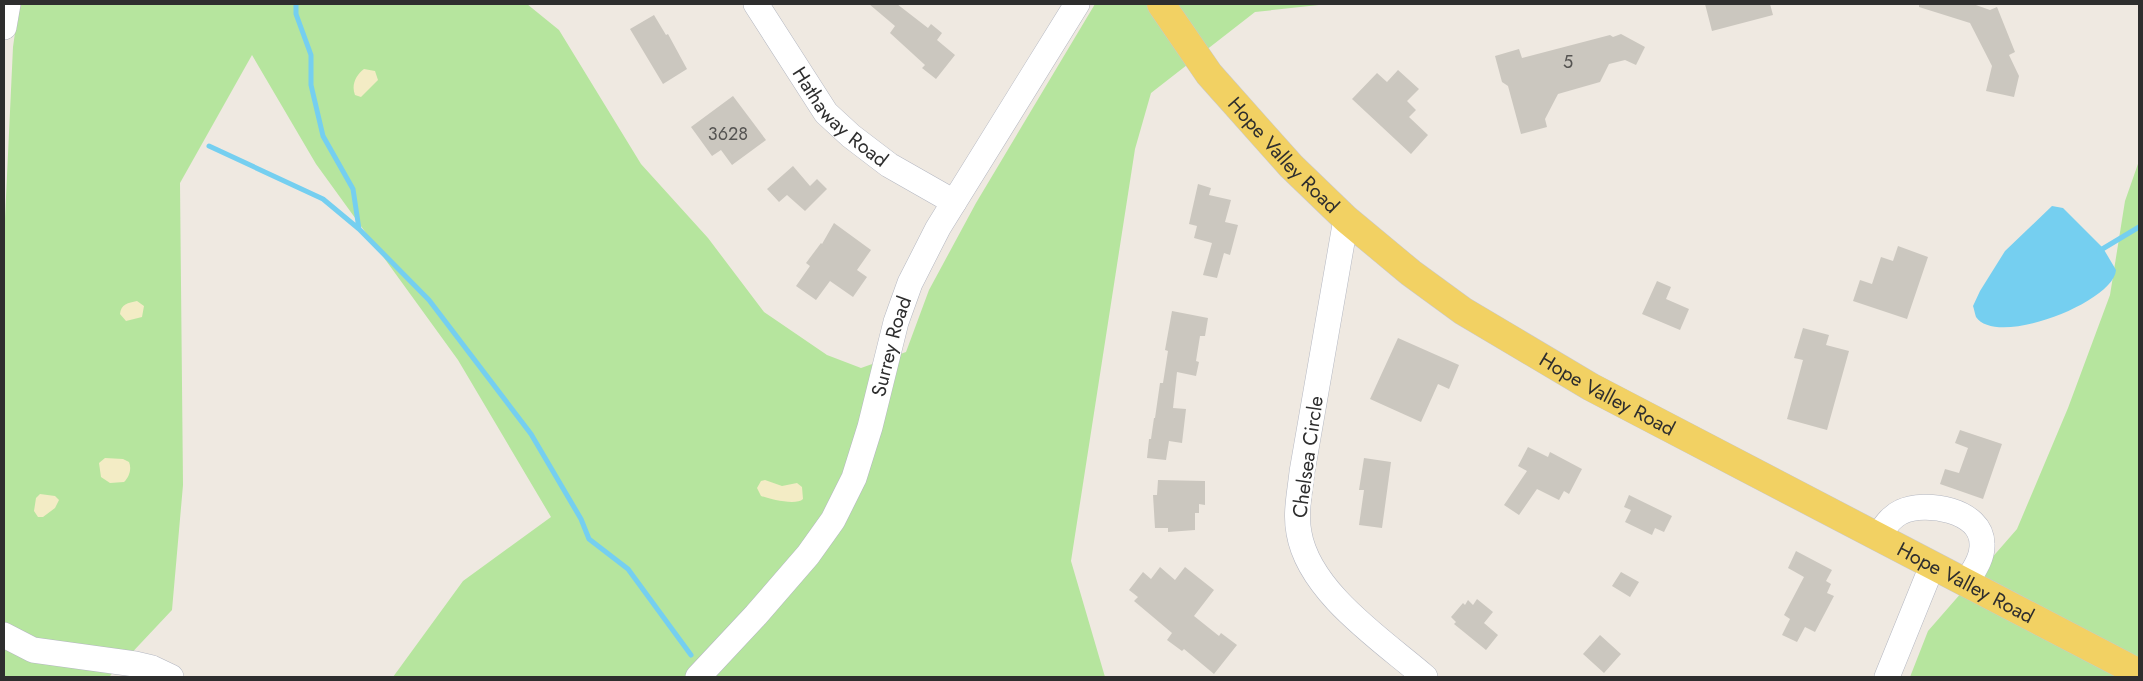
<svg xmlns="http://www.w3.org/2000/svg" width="2143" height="681" viewBox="0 0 2143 681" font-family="Jost,sans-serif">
	<rect width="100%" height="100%" fill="#efe9e1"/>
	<!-- green -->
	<path fill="#b6e59e" d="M 19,4 L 527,4 L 559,30 L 641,164 L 708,238 L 764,312 L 827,355 L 861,368 L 906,352 L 929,290 L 976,203 L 1095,4 L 1328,4 L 1255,12 L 1151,93 L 1135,149 L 1071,561 L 1105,677 L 393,677 L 463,581 L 551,517 L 458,360 L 316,164 L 252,55 L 180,183 L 183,485 L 172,610 L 109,677 L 4,677 L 4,240 L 13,47 Z
		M 2139,161 L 2139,677 L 1910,677 L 1928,631 L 2017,529 L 2068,408 L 2110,295 L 2125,201 Z"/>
	<!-- sand -->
	<path fill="#f3ecc5" d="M 364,69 L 375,71 L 378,80 L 361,97 L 355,95 C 351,85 356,75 364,69 Z
		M 137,301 L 144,306 L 142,317 L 126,321 L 120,314 C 121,304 128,303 137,301 Z
		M 105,458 L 123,459 L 129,462 C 132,469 129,477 124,482 L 110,483 L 101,477 L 99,463 Z
		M 765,480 L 782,486 L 797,483 L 802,487 L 803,499 C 796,506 770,499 761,496 L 757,488 L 761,481 Z
		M 40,494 L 55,496 L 59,500 L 55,508 L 43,517 L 38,517 L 34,511 L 36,498 Z"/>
	<!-- water -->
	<path fill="#75cff0" d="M 2052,206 L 2063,208 L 2103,248 L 2116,270 C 2114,302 1997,348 1976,317 C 1975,314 1974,309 1973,306 L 1980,291 L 2005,251 Z"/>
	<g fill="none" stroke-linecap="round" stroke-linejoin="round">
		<!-- stream -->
		<path stroke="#75cff0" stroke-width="5" d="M 296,4 L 296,14 L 311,55 L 311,85 L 323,136 L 353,189 L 359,229
			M 209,146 L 323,199 L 359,229 L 429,300 L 531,434 L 581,519 L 589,539 L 628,569 L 691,655
			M 2099,251 L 2139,227"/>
	</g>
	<!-- building -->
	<path fill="#cbc7bf" d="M 869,4 L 897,4 L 928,28 L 931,24 L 942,33 L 937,40 L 955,55 L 936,79 L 922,68 L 925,65 L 890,33 L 895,26 Z
		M 1705,4 L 1770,4 L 1773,15 L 1712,31 Z
		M 1919,4 L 1973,4 L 1990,10 L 1997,7 L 2015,52 L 2009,55 L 2019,76 L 2014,97 L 1986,91 L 1992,66 L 1970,23 L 1919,7 Z
		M 654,15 L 666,35 L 668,34 L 687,69 L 663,84 L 630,29 Z
		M 1621,34 L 1645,47 L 1636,65 L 1625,60 L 1609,64 L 1600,82 L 1558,94 L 1545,119 L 1547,127 L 1521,134 L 1508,86 L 1502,82 L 1495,56 L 1519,49 L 1522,58 L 1610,35 L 1613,37 Z
		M 1398,70 L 1419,89 L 1407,101 L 1416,110 L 1409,117 L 1428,135 L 1411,154 L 1352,99 L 1377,73 L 1387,82 Z
		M 733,96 L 766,140 L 732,165 L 721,150 L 712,156 L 691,127 Z
		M 793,166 L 810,186 L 817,179 L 827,189 L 805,211 L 787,195 L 779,202 L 767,189 Z
		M 1198,184 L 1211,188 L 1209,195 L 1231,200 L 1225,222 L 1238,225 L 1230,255 L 1224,253 L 1217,278 L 1203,275 L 1212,243 L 1194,238 L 1197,226 L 1189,224 Z
		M 834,223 L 871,250 L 857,270 L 867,277 L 853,297 L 830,281 L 816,300 L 796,286 L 810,266 L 806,263 L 821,243 L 822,244 Z
		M 1898,246 L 1928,257 L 1907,319 L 1853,301 L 1860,280 L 1872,284 L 1881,257 L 1893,261 Z
		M 1657,281 L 1671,287 L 1666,299 L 1689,309 L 1680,330 L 1642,314 Z
		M 1172,311 L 1208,318 L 1205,336 L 1200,336 L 1196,361 L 1199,362 L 1196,376 L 1177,372 L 1173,408 L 1186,409 L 1182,443 L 1169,441 L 1166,460 L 1147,458 L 1149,439 L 1151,439 L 1154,418 L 1155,418 L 1160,383 L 1163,383 L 1168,351 L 1165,350 Z
		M 1803,328 L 1829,335 L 1826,345 L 1849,351 L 1827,430 L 1787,419 L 1803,360 L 1794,358 Z
		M 1398,338 L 1459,365 L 1449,389 L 1438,384 L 1421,422 L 1370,399 Z
		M 1960,430 L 2002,444 L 1983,499 L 1940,484 L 1945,469 L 1959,473 L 1968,448 L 1955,443 Z
		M 1528,447 L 1548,457 L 1550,452 L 1582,469 L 1569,494 L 1564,491 L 1559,500 L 1537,489 L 1519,515 L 1504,505 L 1527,471 L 1518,466 Z
		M 1364,458 L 1391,462 L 1382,528 L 1359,525 L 1364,490 L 1359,490 Z
		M 1158,480 L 1205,481 L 1205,505 L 1199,504 L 1199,513 L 1195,513 L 1195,530 L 1168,532 L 1168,528 L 1155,528 L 1153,495 L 1157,495 Z
		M 1629,495 L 1672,516 L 1664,532 L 1655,528 L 1652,535 L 1625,522 L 1631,510 L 1624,507 Z
		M 1796,551 L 1832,570 L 1826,581 L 1831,584 L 1827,593 L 1834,596 L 1815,632 L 1805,627 L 1797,642 L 1782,635 L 1790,619 L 1784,615 L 1804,577 L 1788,568 Z
		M 1160,567 L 1175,580 L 1185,567 L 1214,590 L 1194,616 L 1219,636 L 1221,633 L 1237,645 L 1214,674 L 1184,649 L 1182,651 L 1167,640 L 1172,633 L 1134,601 L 1138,597 L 1129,590 L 1143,572 L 1151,579 Z
		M 1621,572 L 1639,582 L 1630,597 L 1612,586 Z
		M 1477,599 L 1493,612 L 1484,623 L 1498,635 L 1486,650 L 1454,624 L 1456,622 L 1451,617 L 1463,603 L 1465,605 L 1468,600 L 1473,605 Z
		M 1600,635 L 1621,654 L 1604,673 L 1583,654 Z"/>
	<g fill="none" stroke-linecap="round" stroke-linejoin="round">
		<!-- minor casing -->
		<g stroke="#b4b7c1" stroke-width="26">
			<g id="minor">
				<path id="s1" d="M 756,4 L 826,113 L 851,136 L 889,165 L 954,202"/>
				<path d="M 4,27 L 8,4"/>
				<path d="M 1346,219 L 1302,472 C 1300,492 1295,513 1299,533 C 1309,592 1382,640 1425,677"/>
				<path d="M 1877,537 C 1884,528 1890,517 1901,512 C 1925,500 1982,510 1982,544 C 1983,558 1973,571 1966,583"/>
				<path d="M 4,635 L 33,650 L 135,664 L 152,668 L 171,677"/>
				<path id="s2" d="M 698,677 L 756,615 L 808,555 L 833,520 L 854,478 L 870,427 L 896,322 L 910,283 L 938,228 L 1077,4"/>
				<path d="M 1887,677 L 1932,566"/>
			</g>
		</g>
		<!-- major casing -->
		<g stroke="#c9c9c9" stroke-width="29">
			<g id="major">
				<path id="s3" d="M 1161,4 L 1209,74 L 1291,166 L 1346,219 L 1411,273 L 1463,311 L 1591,387 L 2139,673"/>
			</g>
		</g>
		<!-- minor -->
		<use href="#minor" stroke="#fff" stroke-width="25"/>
		<!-- major -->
		<use href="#major" stroke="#f2d163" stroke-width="28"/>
	</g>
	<g text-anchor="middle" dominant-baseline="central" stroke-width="5" stroke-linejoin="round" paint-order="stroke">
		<!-- number labels -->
		<g font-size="18" fill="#555452">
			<text x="1568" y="62">5</text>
			<text x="728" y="134">3628</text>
		</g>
		<!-- street labels -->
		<g font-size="20" fill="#2e2e2e" stroke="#fff">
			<text stroke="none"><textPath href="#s1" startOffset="142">Hathaway Road</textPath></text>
			<text stroke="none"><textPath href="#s3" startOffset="195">Hope Valley Road</textPath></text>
			<text stroke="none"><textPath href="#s2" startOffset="391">Surrey Road</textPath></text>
			<text stroke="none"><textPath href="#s3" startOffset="600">Hope Valley Road</textPath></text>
			<text transform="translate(1308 457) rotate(-82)">Chelsea Circle</text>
			<text stroke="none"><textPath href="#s3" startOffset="1005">Hope Valley Road</textPath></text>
		</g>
	</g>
	<!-- border -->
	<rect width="2143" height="681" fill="none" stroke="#2e2e2e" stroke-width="10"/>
</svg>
